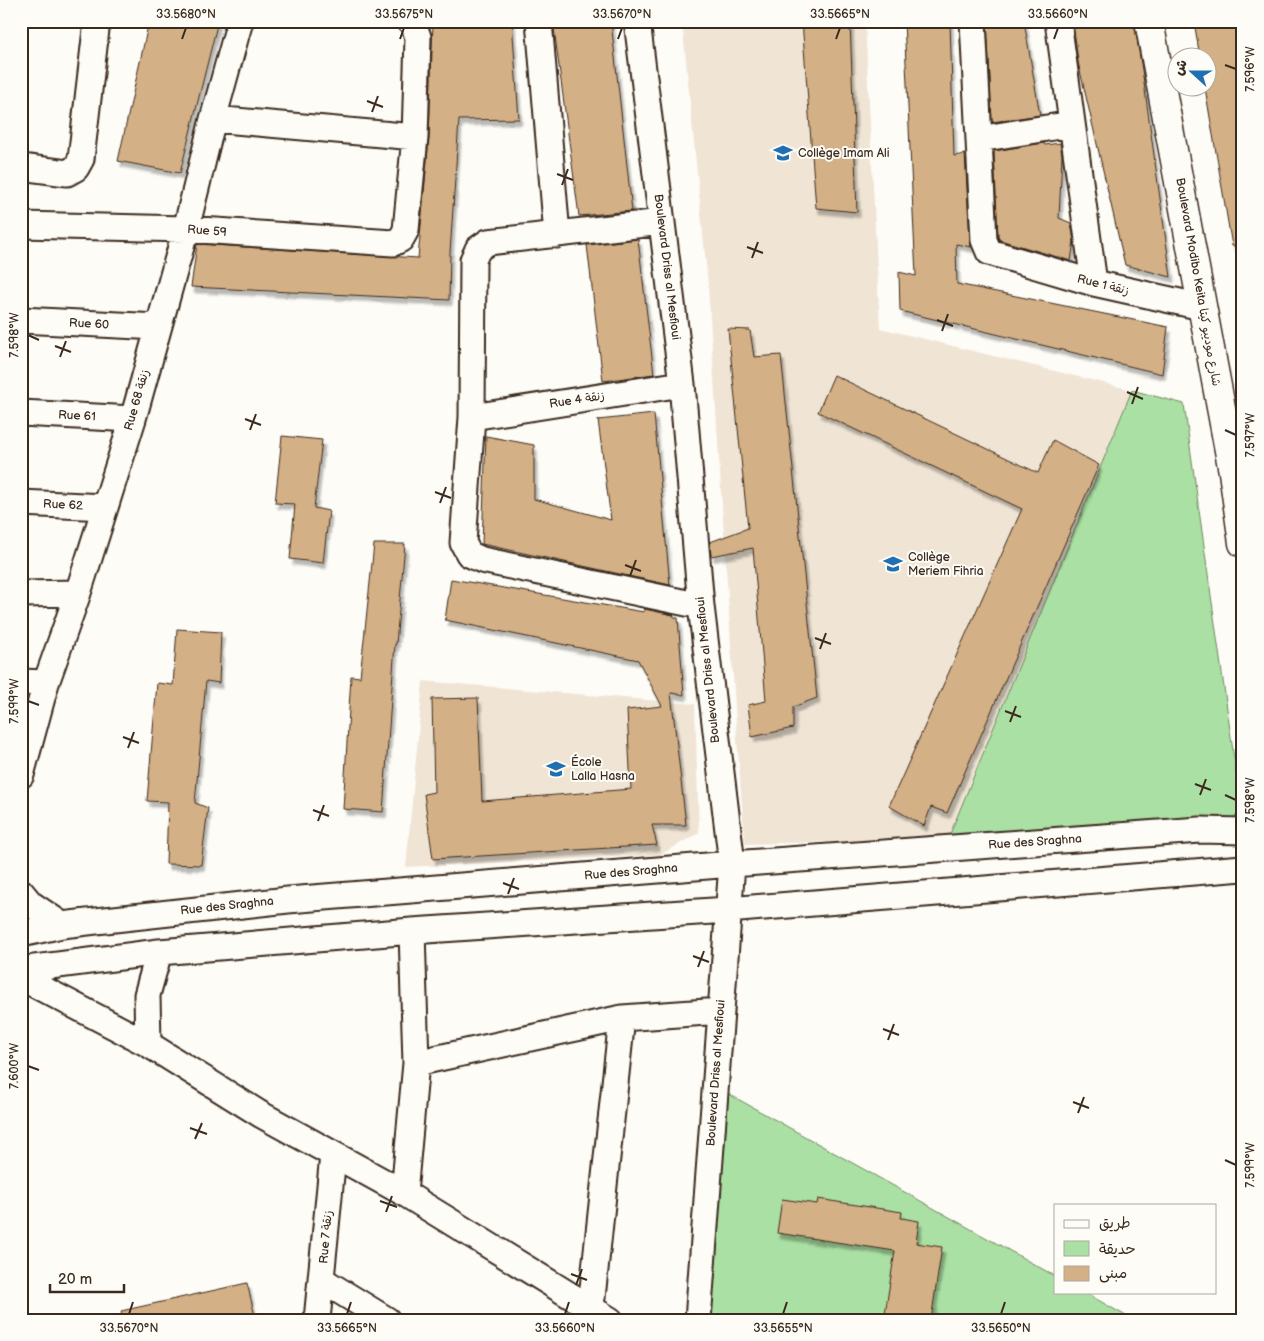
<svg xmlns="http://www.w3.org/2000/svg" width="1264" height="1341" viewBox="0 0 1264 1341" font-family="'Balsamiq Sans','Playpen Sans Arabic',sans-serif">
	<defs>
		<filter id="shadow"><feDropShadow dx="3" dy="5.5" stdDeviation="1" flood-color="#0004"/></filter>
	</defs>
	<rect width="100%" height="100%" fill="#fdfcf7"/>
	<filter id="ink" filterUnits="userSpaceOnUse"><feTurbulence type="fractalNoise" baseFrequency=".02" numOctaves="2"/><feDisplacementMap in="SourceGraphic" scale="10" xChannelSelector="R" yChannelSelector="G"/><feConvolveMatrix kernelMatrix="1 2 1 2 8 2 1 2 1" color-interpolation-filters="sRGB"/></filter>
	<g filter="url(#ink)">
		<!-- built -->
		<path fill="#f0e5d5" d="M 682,21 L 865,21 L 880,328 L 1132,390 L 948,839 L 745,844 L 737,739 L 708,285 Z
			M 423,681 L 695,704 L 699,833 L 660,855 L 406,867 Z"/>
		<!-- green -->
		<path fill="#aae0a3" stroke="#728560" d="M 1132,390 L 1184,404 L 1243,822 L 948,839 Z
			M 727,1093 L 1055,1276 L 1055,1292 L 1084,1292 L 1133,1320 L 709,1320 Z"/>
		<!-- building -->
		<path fill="#d3b085" stroke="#3b2a1e" filter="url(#shadow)" d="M 149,21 L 218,21 L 180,173 L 118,161 Z
			M 433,21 L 512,21 L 519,119 L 459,120 L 450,253 L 449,300 L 191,287 L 197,244 L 418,258 L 429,138 Z
			M 553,21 L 611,21 L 632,211 L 579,216 Z
			M 802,21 L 850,21 L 857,212 L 816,208 Z
			M 904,21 L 950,21 L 954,156 L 965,154 L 970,241 L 971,247 L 956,244 L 957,284 L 1168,327 L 1162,374 L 900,311 L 899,272 L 916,276 Z
			M 987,21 L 1024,21 L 1040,115 L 992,122 Z
			M 1073,21 L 1134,21 L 1143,76 L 1171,277 L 1125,265 L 1078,62 Z
			M 1194,21 L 1243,21 L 1243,245 L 1232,246 L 1205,88 L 1206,58 L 1200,58 Z
			M 1044,143 L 1045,145 L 1060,143 L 1062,155 L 1059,218 L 1071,223 L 1074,241 L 1071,261 L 1000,240 L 998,237 L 994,151 Z
			M 638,239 L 654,374 L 603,381 L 587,245 Z
			M 728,329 L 750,330 L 754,357 L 781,355 L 817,698 L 793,707 L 793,728 L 752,737 L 748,705 L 766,701 L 753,548 L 711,556 L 710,542 L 748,528 Z
			M 834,375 L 1038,473 L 1053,440 L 1099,465 L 947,813 L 931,807 L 924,826 L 889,806 L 1022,509 L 818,412 Z
			M 654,414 L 670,585 L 482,544 L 486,436 L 534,445 L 534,499 L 611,520 L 598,420 Z
			M 282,436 L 322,440 L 314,508 L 329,511 L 323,563 L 290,559 L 295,504 L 275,503 Z
			M 374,544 L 405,544 L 396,644 L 395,644 L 383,812 L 343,809 L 351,676 L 360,677 Z
			M 451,579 L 644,612 L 644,609 L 673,615 L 674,617 L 678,618 L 684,695 L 671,693 L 686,825 L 652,825 L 657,845 L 433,859 L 424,794 L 434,792 L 432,699 L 478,698 L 482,801 L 631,789 L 627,710 L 662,706 L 638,660 L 445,620 Z
			M 177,629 L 221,632 L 219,683 L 206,681 L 195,803 L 208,808 L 201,865 L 166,864 L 168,802 L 147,801 L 157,683 L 173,685 Z
			M 782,1199 L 817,1204 L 818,1199 L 902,1212 L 901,1218 L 919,1221 L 916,1243 L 942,1247 L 931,1320 L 884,1320 L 895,1251 L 777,1233 Z
			M 247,1283 L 256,1320 L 122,1320 L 121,1311 Z"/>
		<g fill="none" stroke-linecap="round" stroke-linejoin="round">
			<!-- minor casing -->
			<g stroke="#3b2a1e" stroke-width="29">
				<path id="minor" d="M 539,21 L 557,235
					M 637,21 L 682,384 L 701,606 L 732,864 L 698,1320
					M 973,21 L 984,240 L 989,252 L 1094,283 L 1202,307
					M 1058,21 L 1094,283
					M 213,119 L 415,137
					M 979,139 L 1072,124
					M 21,167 L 67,173 L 76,168 L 81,159 L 97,21
					M 662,222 L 488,242 L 478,249 L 473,260 L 472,417 L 463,543 L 469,554 L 482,560 L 701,606
					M 21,225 L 186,229 L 393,243 L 401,239 L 406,230 L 415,137 L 418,37 L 413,23 L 410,21
					M 21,320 L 158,327
					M 21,413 L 133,419
					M 472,417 L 682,384
					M 21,503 L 105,507
					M 21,594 L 78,593
					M 21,682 L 46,683
					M 21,775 L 46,683 L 78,593 L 133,419 L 186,229 L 213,119 L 240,21
					M 21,892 L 31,904 L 62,925
					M 21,934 L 62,925 L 96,921 L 288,900 L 732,864 L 1200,830 L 1243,831
					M 27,969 L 159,952 L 412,931 L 728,910 L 1243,868
					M 22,978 L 148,1044 L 260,1114 L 404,1193 L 610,1320
					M 148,1044 L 147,995 L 159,952
					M 416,1063 L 622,1018 L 721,1011
					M 404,1193 L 416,1063 L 412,931
					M 322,1280 L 387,1320
					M 591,1307 L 622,1018
					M 317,1320 L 333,1155"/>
			</g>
			<!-- major casing -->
			<g stroke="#3b2a1e" stroke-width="31">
				<path id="major" d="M 1149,21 L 1233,472 L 1243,543"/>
			</g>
			<!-- minor -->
			<use href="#minor" stroke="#fdfcf7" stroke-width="25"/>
			<!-- major -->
			<use href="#major" stroke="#fdfcf7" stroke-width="28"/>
		</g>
	</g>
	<!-- ticks -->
	<path fill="none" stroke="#3b2a1e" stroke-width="2" d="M 182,39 L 186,28M 400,39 L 404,28M 618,39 L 622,28M 836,39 L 840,28M 1054,39 L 1058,28M 1225,65 L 1236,69M 367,101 L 383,107M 372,112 L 378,96M 557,174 L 573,180M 562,185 L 568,169M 747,247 L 763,253M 752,258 L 758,242M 937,320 L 953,326M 942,331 L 948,314M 28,335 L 39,340M 55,346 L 71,352M 60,357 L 66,341M 1127,392 L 1143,399M 1132,404 L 1138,387M 245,419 L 261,425M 250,430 L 256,414M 1225,430 L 1236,435M 435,492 L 451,498M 440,503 L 446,487M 625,565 L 641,571M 630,576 L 636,560M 815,638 L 831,644M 820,649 L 826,633M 28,701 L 39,705M 1005,711 L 1021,717M 1010,722 L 1016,706M 123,737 L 139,743M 128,748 L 134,732M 1195,784 L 1211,790M 1200,795 L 1206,779M 1225,795 L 1236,800M 313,810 L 329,816M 318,821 L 324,805M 503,883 L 519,889M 508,894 L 514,878M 693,956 L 709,962M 698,967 L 704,951M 883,1029 L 899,1035M 888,1040 L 894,1024M 28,1066 L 39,1070M 1073,1102 L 1089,1108M 1078,1113 L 1084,1097M 190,1128 L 207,1134M 195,1139 L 202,1123M 1225,1160 L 1236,1165M 380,1201 L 397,1207M 386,1212 L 392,1196M 571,1274 L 587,1280M 576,1285 L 582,1269M 129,1314 L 133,1302M 347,1314 L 351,1302M 565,1314 L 569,1302M 783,1314 L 787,1302M 1001,1314 L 1005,1302"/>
	<!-- icons -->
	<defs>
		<g id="school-bare" transform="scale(1.5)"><path d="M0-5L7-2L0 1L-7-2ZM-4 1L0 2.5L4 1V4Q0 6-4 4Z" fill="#1f6fb2" stroke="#fdfcf7" stroke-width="2.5" paint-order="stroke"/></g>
	</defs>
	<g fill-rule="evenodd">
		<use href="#school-bare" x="783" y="153"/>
		<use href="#school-bare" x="893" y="564"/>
		<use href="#school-bare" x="556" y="769"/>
	</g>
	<g text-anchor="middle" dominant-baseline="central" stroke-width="4" stroke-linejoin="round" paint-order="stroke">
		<!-- poi labels -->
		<g font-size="12" fill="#3b2a1e" stroke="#fdfcf7" text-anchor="start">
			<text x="798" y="153">Collège Imam Ali</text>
			<text x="908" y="557">Collège<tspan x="908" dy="14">Meriem Fihria</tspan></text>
			<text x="571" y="762">École<tspan x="571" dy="14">Lalla Hasna</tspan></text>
		</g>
		<!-- street labels -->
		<g font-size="12" fill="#3b2a1e" stroke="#fdfcf7">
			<text transform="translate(207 231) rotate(4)">Rue 59</text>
			<text transform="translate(667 267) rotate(83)">Boulevard Driss al Mesfioui</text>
			<text transform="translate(1198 282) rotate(80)">Boulevard Modibo Keita شارع موديبو كيتا</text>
			<text transform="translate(1103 285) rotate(14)">Rue 1 زنقة</text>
			<text transform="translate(89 324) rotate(3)">Rue 60</text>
			<text transform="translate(137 400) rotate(-74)">Rue 68 زنقة</text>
			<text transform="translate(577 400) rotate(-9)">Rue 4 زنقة</text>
			<text transform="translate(77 416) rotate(3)">Rue 61</text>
			<text transform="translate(63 505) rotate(3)">Rue 62</text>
			<text transform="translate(708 670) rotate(-96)">Boulevard Driss al Mesfioui</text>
			<text transform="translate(1035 842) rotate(-4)">Rue des Sraghna</text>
			<text transform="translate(631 872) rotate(-5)">Rue des Sraghna</text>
			<text transform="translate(227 906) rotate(-6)">Rue des Sraghna</text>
			<text transform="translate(716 1073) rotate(-86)">Boulevard Driss al Mesfioui</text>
			<text transform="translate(326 1237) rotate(-85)">Rue 7 زنقة</text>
		</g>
	</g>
	<!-- margin -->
	<rect width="1264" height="1341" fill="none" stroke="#fdfcf7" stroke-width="55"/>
	<!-- legend -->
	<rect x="1054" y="1204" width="162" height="90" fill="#fdfcf7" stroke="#afa8a0"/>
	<rect x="1064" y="1220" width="25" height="8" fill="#fdfcf7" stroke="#afa8a0"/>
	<text x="1099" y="1228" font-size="15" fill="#3b2a1e">طريق</text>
	<rect x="1064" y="1241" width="25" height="15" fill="#aae0a3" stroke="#afa8a0"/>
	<text x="1099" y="1254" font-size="15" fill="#3b2a1e">حديقة</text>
	<rect x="1064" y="1266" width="25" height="15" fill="#d3b085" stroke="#afa8a0"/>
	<text x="1099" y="1278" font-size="15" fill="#3b2a1e">مبنى</text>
	<!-- north arrow -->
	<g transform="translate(1192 72) rotate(291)"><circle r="24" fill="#fdfcf7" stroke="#afa8a0"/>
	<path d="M0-4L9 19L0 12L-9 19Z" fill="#1f6fb2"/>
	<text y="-8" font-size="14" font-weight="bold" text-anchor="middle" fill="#3b2a1e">ش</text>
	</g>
	<!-- scale -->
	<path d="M50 1284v8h74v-8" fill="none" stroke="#3b2a1e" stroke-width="2.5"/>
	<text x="58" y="1284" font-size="15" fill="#3b2a1e" stroke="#fdfcf7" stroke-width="4" paint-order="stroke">20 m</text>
	<rect x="28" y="28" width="1208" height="1286" fill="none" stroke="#3b2a1e" stroke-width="2"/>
	<g font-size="12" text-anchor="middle" fill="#3b2a1e">
		<text x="186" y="18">33.5680°N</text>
		<text x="404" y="18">33.5675°N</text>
		<text x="622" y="18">33.5670°N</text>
		<text x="840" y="18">33.5665°N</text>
		<text x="1058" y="18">33.5660°N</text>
		<text transform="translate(1250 69) rotate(-90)" y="4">7.596°W</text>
		<text transform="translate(14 335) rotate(-90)" y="4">7.598°W</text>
		<text transform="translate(1250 435) rotate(-90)" y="4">7.597°W</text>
		<text transform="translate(14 701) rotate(-90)" y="4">7.599°W</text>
		<text transform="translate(1250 800) rotate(-90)" y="4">7.598°W</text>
		<text transform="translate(14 1066) rotate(-90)" y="4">7.600°W</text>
		<text transform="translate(1250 1165) rotate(-90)" y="4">7.599°W</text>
		<text x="129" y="1332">33.5670°N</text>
		<text x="347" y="1332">33.5665°N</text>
		<text x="565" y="1332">33.5660°N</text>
		<text x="783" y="1332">33.5655°N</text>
		<text x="1001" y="1332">33.5650°N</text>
	</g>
</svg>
